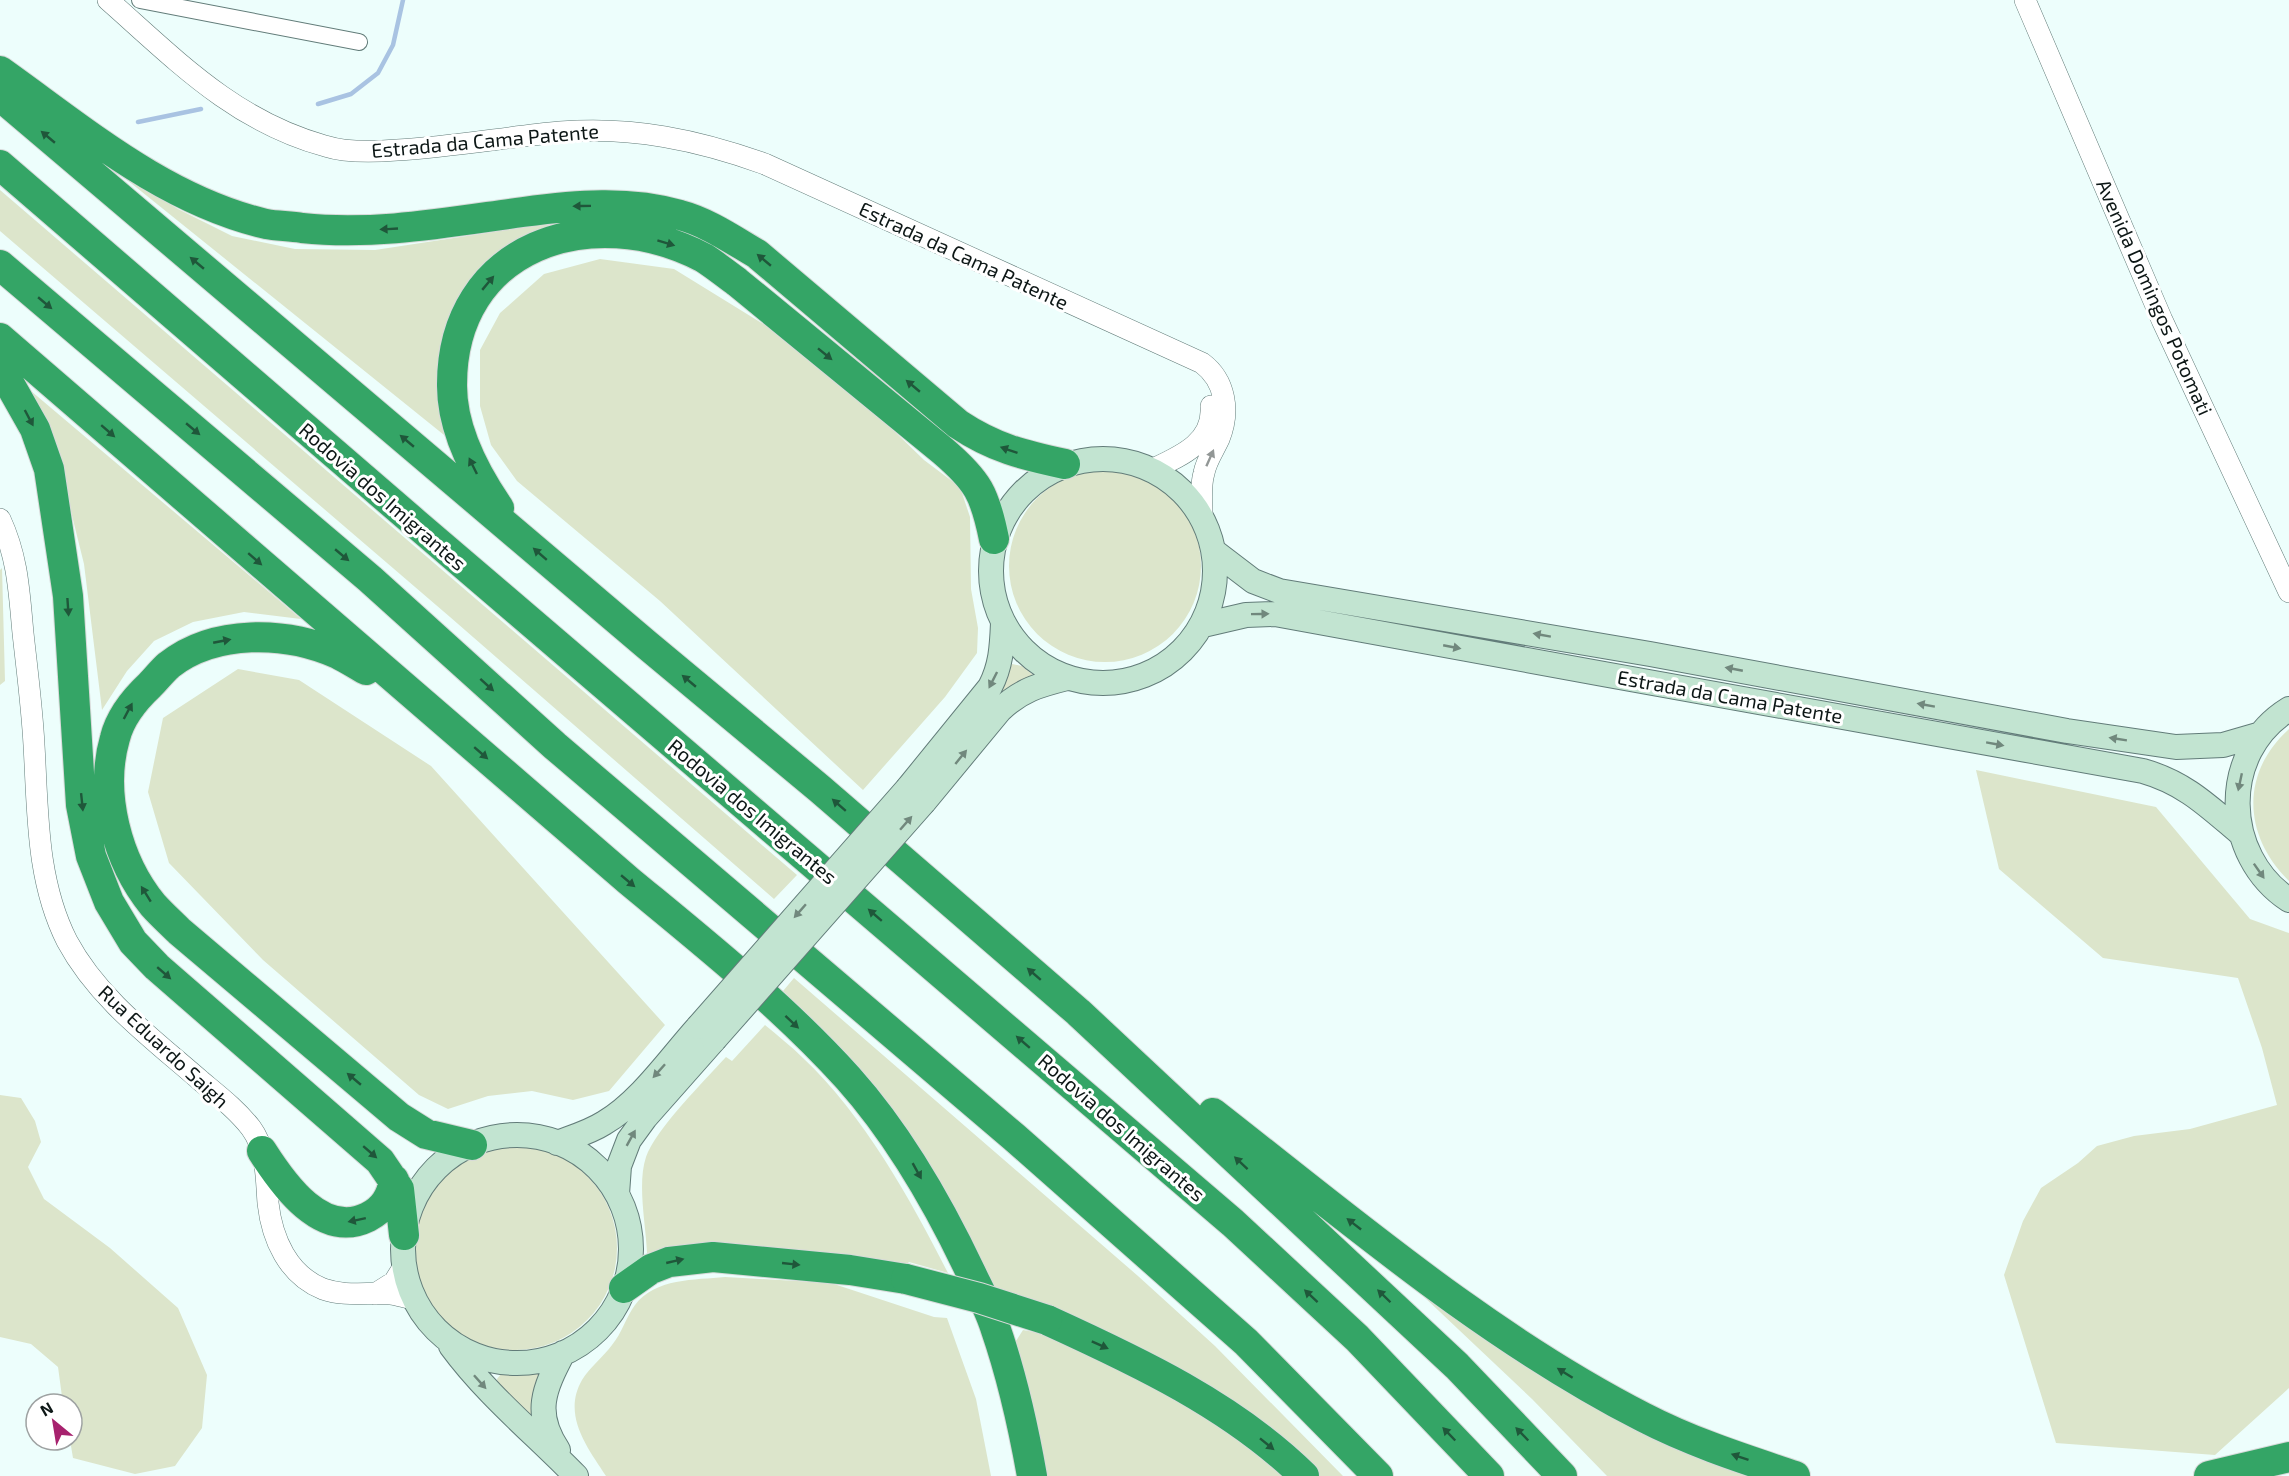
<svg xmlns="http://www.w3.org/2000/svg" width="2289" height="1476" viewBox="0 0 2289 1476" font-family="'Exo 2',sans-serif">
	<rect width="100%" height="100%" fill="#edfefc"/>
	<!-- green -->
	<path fill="#dce5cb" d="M 111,167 L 178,209 L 232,236 L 295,249 L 375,250 L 493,232 L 566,218 L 520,238 L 483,265 L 455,302 L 443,341 L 454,443 Z
		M 0,190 L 797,875 L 774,899 L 450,617 L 0,231 Z
		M 600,259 L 674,269 L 778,333 L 852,390 L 924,460 L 960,487 L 970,517 L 971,589 L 978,628 L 977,653 L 945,697 L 863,790 L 660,601 L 517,481 L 491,445 L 480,406 L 480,350 L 500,313 L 544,274 Z
		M 31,391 L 301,619 L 244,612 L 193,622 L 154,641 L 127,671 L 102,710 L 84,564 L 56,451 Z
		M1009 566a96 96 0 1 1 192 0a96 96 0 1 1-192 0Z
		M 2,568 L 5,681 L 0,685 L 0,570 Z
		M 1012,664 L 1022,666 L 1038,679 L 996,698 Z
		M 238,669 L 299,680 L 431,766 L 665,1025 L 609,1091 L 573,1100 L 532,1091 L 488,1096 L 448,1109 L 419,1095 L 263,960 L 169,863 L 148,792 L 163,718 Z
		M 2289,729 L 2289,881 C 2243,836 2240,773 2289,729 Z
		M 1976,770 L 2156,807 L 2250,919 L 2289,933 L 2289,1388 L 2215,1455 L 2056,1443 L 2004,1275 L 2023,1221 L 2041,1188 L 2078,1163 L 2097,1146 L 2134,1136 L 2190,1129 L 2277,1105 L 2262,1048 L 2238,978 L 2103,958 L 1999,869 Z
		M 794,978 L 1138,1276 L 1215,1346 L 1343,1476 L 1318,1476 L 994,1288 L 964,1225 L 940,1180 L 912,1138 L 884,1099 L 844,1051 L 783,991 Z
		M 765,1025 C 778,1036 791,1046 803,1058 C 863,1114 911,1200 948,1273 L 909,1262 L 905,1266 L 720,1243 L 647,1253 C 646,1225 637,1184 646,1157 C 655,1130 705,1080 726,1057 L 732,1061 Z
		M 0,1095 L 21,1098 L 35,1121 L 41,1142 L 28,1167 L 44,1199 L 110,1248 L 178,1308 L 207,1375 L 202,1428 L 175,1466 L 135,1474 L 73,1458 L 70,1440 L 72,1440 L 72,1404 L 63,1404 L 58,1367 L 31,1344 L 0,1337 Z
		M413 1248a102 102 0 1 1 204 0a102 102 0 1 1-204 0Z
		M 1367,1243 L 1768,1476 L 1607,1476 L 1532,1399 Z
		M 725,1277 L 831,1283 L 934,1317 L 947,1318 L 976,1399 L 991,1476 L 606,1476 C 587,1447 562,1415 582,1380 C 590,1367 603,1357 612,1345 C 622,1333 626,1317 635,1305 C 655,1278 695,1280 725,1277 Z
		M 1023,1330 L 1045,1334 L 1113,1364 L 1200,1413 L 1287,1476 L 1044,1476 L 1014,1344 Z
		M 548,1369 L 539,1427 L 499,1388 L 497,1379 L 501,1374 L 531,1374 Z"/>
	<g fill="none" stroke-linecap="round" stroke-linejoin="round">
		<!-- stream -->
		<path stroke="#a9c3e2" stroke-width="4.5" d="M 318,104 L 351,94 L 378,73 L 393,45 L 403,0
			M 138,122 L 201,109"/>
		<!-- minor casing -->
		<g stroke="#627c79" stroke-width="18">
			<path id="minor" d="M 140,0 L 359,42"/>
		</g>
		<!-- tertiary casing -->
		<g stroke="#627c79" stroke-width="22">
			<path id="tertiary" d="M 108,0 C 176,60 234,121 325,146 C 347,153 374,152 397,150 C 452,147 506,137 560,132 C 632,126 698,140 765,164 L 1202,363 C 1226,381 1230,412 1219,439 C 1214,450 1206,461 1204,473 C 1200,486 1202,501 1202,515
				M 2025,0 L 2162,320 L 2289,592
				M 1153,469 C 1181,456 1214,442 1211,406
				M 0,519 C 18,558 19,591 23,633 C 27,670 32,707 34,745 C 38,811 36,880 67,941 C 98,999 153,1039 201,1081 C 219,1096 237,1110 251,1128 C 267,1150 266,1177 268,1203 C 272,1239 288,1275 323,1289 C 346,1297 368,1292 391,1294 C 399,1295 407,1298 415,1299
				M 375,1294 L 394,1282 L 404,1266"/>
		</g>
		<!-- secondary casing -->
		<g stroke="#627c79" stroke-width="26">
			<path id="secondary" d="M991 571a112 112 0 1 1 224 0a112 112 0 1 1-224 0Z
				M 1215,552 L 1253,581 L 1279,591 L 1650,654 L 2067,731 L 2176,747 L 2223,745 L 2261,734
				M 1203,625 L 1246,615 L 1275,614 C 1564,668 1854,718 2143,771 C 2185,783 2208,806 2240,833
				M 2289,709 C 2219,752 2222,856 2289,900
				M 908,788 L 990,687 C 1001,666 1002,647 1003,623
				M 924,802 L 1000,710 C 1021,690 1039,685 1067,678
				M403 1249a114 114 0 1 1 228 0a114 114 0 1 1-228 0Z
				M 557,1143 C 573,1137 590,1132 604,1123 C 640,1102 670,1058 698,1027
				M 617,1194 L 619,1166 L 629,1140 L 645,1118 L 714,1040
				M 451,1346 C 487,1395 534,1433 576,1476
				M 558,1450 C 533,1413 544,1389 563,1353"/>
		</g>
		<!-- motorway casing -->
		<g stroke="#d8dada" stroke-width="32">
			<path id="motorway" d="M 0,71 C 83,130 164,200 266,224 C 277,226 290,226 302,228 C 376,236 449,222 523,212 C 575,205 629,200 680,215 C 707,222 733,240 757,254 L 958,424 C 994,448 1023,455 1065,464
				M 0,96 L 647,645 L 820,789 L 1078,1012 L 1457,1366 L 1562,1476
				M 0,165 L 415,523 L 1233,1223 L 1357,1338 L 1489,1476
				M 0,265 L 370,579 L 555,746 L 1014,1137 L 1246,1342 L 1378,1476
				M 0,338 L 629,881 C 704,943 782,1005 848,1078 C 899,1135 938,1203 971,1273 C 979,1290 989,1308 995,1327 C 1012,1376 1023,1425 1032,1476
				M 0,367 L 35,429 L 49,469 L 68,596 L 81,805 L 91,856 L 109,902 L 133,942 L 157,967 L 380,1161 L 399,1189 L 404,1235
				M 499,508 C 475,473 452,430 452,386 C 451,245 592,199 704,258 C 715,265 726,274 737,282 L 943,451 C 978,481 985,494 994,539
				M 366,670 C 357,665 348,659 338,654 C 286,631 215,629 169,665 C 162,671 156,679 150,685 C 135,699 120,718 115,738 C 99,793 117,861 153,905 C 161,914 170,922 179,931 L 399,1117 L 426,1134 L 472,1145
				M 1213,1113 C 1350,1220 1487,1337 1643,1417 C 1691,1442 1744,1459 1795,1476
				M 262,1151 C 283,1184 322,1240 368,1217 C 384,1209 391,1197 394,1180
				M 624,1288 L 651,1269 L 669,1262 L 713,1257 L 850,1270 L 906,1279
				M 1047,1320 C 1137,1361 1233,1406 1304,1476
				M 2209,1476 L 2289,1457"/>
		</g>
		<!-- minor -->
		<use href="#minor" stroke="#fff" stroke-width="16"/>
		<!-- tertiary -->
		<use href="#tertiary" stroke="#fff" stroke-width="21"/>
		<!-- secondary -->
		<use href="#secondary" stroke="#c2e4d1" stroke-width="24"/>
		<!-- motorway -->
		<use href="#motorway" stroke="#34a566" stroke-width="30"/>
		<!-- secondary-bridge casing -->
		<g stroke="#627c79" stroke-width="26" stroke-linecap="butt">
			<path id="secondary-bridge" d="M 698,1027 L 908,788
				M 714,1040 L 924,802"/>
		</g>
		<!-- motorway-bridge casing -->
		<g stroke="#d8dada" stroke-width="32" stroke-linecap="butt">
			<path id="motorway-bridge" d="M 906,1279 L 979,1298 L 1047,1320"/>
		</g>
		<!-- secondary-bridge -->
		<use href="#secondary-bridge" stroke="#c2e4d1" stroke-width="24"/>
		<!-- motorway-bridge -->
		<use href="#motorway-bridge" stroke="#34a566" stroke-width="30"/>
	</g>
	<!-- one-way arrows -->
	<defs><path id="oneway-solid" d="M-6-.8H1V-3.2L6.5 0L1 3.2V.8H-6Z" transform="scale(1.5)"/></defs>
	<g fill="#1f573a">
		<use href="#oneway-solid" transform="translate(48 137) rotate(-140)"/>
		<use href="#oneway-solid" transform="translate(582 206) rotate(179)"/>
		<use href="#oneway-solid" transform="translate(389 229) rotate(177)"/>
		<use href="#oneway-solid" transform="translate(666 243) rotate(17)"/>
		<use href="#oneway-solid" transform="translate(764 260) rotate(-140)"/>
		<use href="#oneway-solid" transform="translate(197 263) rotate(-140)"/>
		<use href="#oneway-solid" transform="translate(488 283) rotate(-50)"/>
		<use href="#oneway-solid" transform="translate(45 303) rotate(40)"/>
		<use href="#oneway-solid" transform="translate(825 354) rotate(39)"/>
		<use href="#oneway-solid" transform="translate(913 386) rotate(-140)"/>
		<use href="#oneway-solid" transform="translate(29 418) rotate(62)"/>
		<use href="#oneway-solid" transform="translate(193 429) rotate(40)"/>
		<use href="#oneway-solid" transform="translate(108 431) rotate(41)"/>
		<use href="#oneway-solid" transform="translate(407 441) rotate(-140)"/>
		<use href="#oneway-solid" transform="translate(1009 450) rotate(-161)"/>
		<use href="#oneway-solid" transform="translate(473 466) rotate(-116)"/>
		<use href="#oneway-solid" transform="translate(540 554) rotate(-139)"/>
		<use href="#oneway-solid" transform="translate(342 555) rotate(40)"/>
		<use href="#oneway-solid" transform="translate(255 559) rotate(41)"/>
		<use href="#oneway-solid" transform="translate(68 607) rotate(86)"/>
		<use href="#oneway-solid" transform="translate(222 641) rotate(-11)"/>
		<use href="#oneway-solid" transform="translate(689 681) rotate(-140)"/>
		<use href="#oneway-solid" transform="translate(487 685) rotate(42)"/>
		<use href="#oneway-solid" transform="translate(128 711) rotate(-62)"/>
		<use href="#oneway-solid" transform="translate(481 753) rotate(41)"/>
		<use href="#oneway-solid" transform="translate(82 802) rotate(84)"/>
		<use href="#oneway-solid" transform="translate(839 805) rotate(-139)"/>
		<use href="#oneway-solid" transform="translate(628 881) rotate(40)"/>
		<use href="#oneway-solid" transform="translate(146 894) rotate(-122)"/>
		<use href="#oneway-solid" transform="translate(875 915) rotate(-139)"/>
		<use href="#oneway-solid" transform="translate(164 973) rotate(41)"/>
		<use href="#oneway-solid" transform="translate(1034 974) rotate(-139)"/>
		<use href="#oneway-solid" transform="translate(792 1022) rotate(43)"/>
		<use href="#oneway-solid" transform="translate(1023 1042) rotate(-139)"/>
		<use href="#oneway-solid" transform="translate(354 1079) rotate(-140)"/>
		<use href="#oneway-solid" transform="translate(370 1152) rotate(41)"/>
		<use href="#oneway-solid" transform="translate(1241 1163) rotate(-137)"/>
		<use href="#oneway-solid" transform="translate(917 1171) rotate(61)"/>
		<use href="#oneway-solid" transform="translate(357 1220) rotate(168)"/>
		<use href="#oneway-solid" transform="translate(1354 1224) rotate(-142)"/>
		<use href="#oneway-solid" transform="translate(675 1261) rotate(-13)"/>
		<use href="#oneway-solid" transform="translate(791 1264) rotate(6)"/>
		<use href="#oneway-solid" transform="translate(1311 1296) rotate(-137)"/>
		<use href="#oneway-solid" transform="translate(1384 1296) rotate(-136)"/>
		<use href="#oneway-solid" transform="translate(1100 1345) rotate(24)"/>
		<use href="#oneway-solid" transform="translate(1565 1373) rotate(-148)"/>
		<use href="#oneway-solid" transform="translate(1449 1434) rotate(-134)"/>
		<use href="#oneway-solid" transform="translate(1522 1434) rotate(-134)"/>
		<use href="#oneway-solid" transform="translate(1267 1444) rotate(39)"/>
		<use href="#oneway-solid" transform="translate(1740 1457) rotate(-161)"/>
	</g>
	<use fill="#929796" href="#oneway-solid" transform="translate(1210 458) rotate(-66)"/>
	<g fill="#71887d">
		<use href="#oneway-solid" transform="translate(1260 614) rotate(-1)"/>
		<use href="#oneway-solid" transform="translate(1542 635) rotate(-170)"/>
		<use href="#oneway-solid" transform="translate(1452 647) rotate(11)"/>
		<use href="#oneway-solid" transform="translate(1734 669) rotate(-169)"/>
		<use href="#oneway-solid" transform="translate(993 680) rotate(117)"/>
		<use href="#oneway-solid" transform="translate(1926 705) rotate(-170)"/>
		<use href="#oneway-solid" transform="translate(2118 739) rotate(-171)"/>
		<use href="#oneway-solid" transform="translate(1995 744) rotate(10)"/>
		<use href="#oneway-solid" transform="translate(961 757) rotate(-51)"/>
		<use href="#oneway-solid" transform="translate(2240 782) rotate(102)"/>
		<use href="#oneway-solid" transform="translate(906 823) rotate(-49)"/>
		<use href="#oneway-solid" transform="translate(2259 871) rotate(55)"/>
		<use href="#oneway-solid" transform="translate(800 911) rotate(131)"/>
		<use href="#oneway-solid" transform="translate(659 1071) rotate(132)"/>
		<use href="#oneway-solid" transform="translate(631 1138) rotate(-61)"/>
		<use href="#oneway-solid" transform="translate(480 1382) rotate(48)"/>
	</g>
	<g text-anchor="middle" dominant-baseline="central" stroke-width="6" stroke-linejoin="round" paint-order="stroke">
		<!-- street labels -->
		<g font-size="20" fill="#0d1716" stroke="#fff">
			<text transform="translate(485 140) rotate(-5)">Estrada da Cama Patente</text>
			<text transform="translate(964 255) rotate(25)">Estrada da Cama Patente</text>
			<text transform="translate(2155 297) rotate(66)">Avenida Domingos Potomati</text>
			<text transform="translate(383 496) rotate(41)">Rodovia dos Imigrantes</text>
			<text transform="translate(1730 696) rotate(10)">Estrada da Cama Patente</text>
			<text transform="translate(753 811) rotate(40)">Rodovia dos Imigrantes</text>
			<text transform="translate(164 1046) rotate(43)">Rua Eduardo Saigh</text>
			<text transform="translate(1122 1127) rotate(41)">Rodovia dos Imigrantes</text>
		</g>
	</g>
	<!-- north arrow -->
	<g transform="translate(54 1422) rotate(330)"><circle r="28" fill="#ffffff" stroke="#9ea2a2" stroke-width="1.5"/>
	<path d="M0-4.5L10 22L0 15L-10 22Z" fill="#a7226e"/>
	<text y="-9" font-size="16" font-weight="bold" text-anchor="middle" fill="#0d1716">N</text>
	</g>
</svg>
